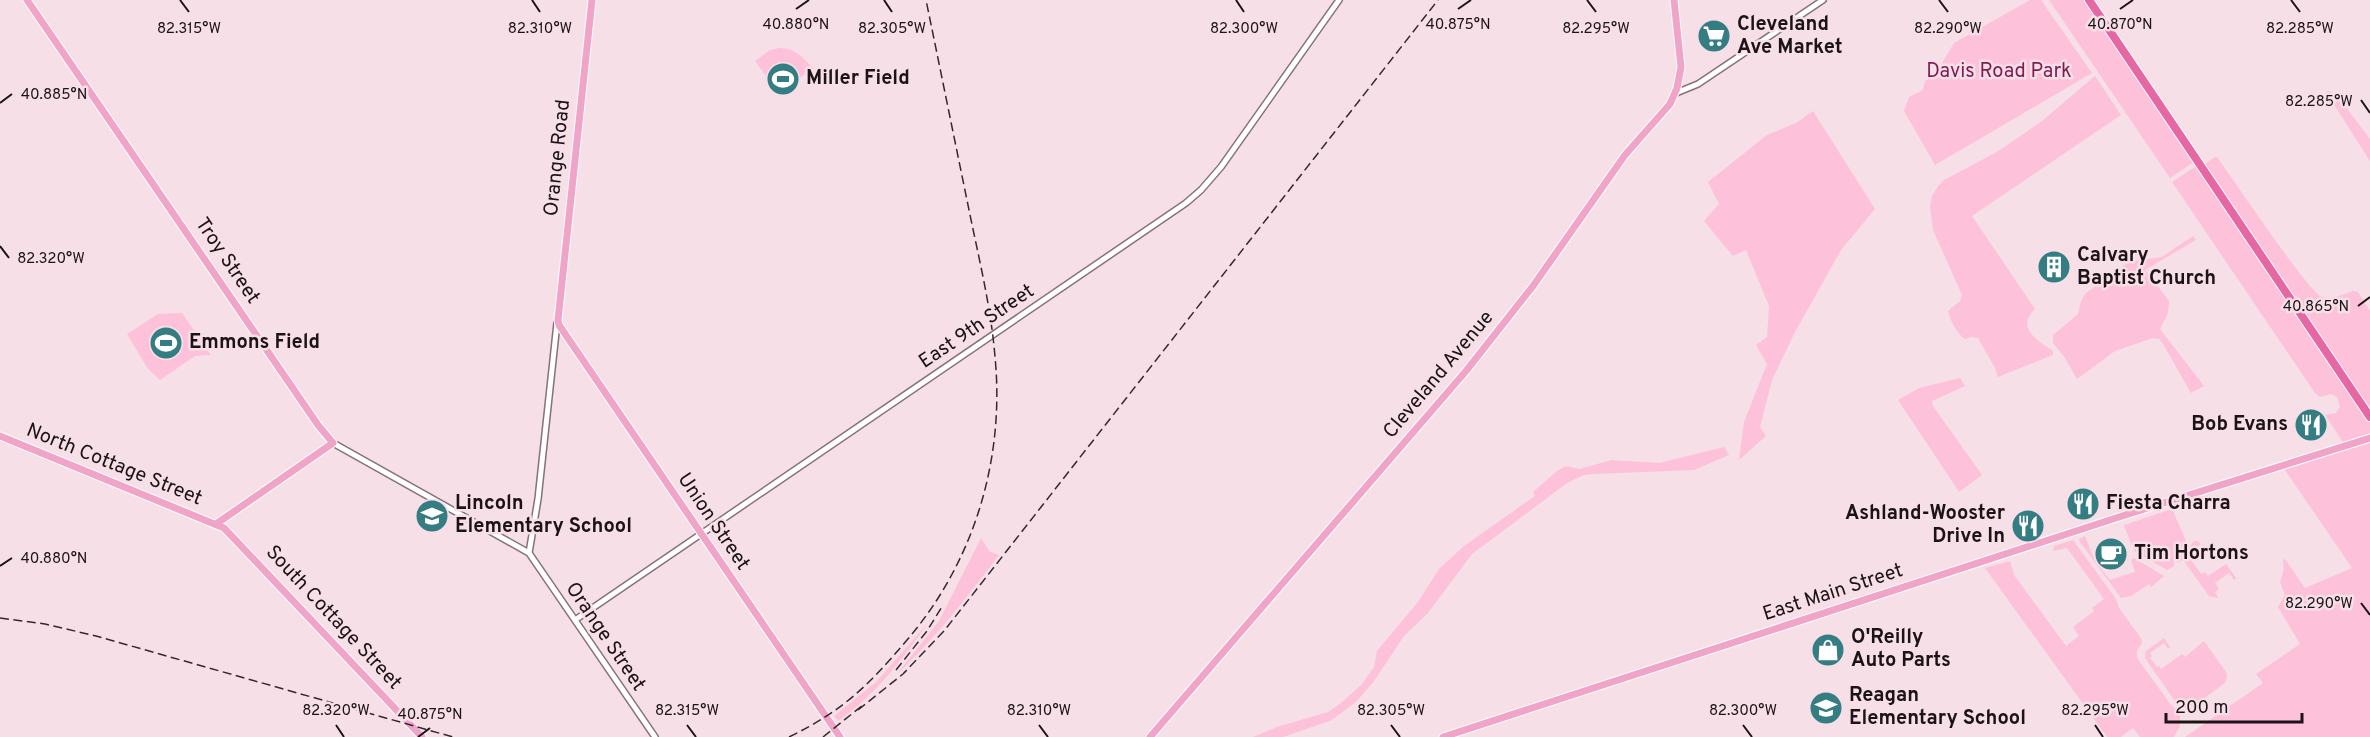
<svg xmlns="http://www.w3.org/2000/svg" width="2370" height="737" viewBox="0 0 2370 737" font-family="Overpass,sans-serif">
	<rect width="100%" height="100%" fill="#f7dfe8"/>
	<!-- green -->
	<path fill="#fdc1da" d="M 2030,0 L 2041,0 L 2092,73 L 1935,165 L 1904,111 L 1909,97 L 1923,90 L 1925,81 L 1942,70 L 1943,61 L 1954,43 Z
		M 2049,0 L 2088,0 L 2195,161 L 2170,178 Z
		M 779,48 C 793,47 804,58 813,68 L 782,92 L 777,91 L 755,61 L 770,50 Z
		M 2095,76 L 2121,115 L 1972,216 L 2035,309 C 2016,327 2036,340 2053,351 L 2053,355 L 1998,377 L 1995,368 L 1978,338 L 1971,337 L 1965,339 C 1957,334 1950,320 1948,311 L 1960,301 L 1962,295 L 1933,230 L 1930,206 L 1932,196 L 1938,186 L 1944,180 L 1997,152 L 2042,121 Z
		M 2329,91 L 2336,94 L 2370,139 L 2370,161 L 2326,92 Z
		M 1813,111 L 1875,209 L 1841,250 L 1795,332 L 1772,380 L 1760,427 L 1766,436 L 1739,460 L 1744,422 L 1767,364 L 1756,345 L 1767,337 L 1769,306 L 1746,250 L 1733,256 L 1704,221 L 1719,204 L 1708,182 L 1767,135 L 1796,123 Z
		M 2215,157 L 2217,157 C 2231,176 2309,293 2322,297 C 2333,300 2343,294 2353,291 L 2358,292 L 2370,311 L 2370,415 L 2202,166 Z
		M 2198,165 L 2370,420 L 2370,437 L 2345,445 L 2325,415 L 2336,413 L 2340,407 L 2337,397 L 2331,394 L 2320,397 L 2315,393 L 2172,182 Z
		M 2193,236 L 2196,240 L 2145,270 L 2169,301 L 2168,313 L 2160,329 L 2204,386 L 2191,393 L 2163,344 L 2159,339 L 2153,338 L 2115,351 L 2077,379 L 2065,358 L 2053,343 L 2053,335 L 2078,314 L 2081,301 L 2086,293 L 2123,266 L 2132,261 L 2162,257 Z
		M 182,313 L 211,355 L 195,356 L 160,380 L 148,369 L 127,334 L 158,314 Z
		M 1960,378 L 1965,386 L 1932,401 L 1933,406 L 1982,475 L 1959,492 L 1898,400 L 1919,388 Z
		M 2370,440 L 2370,737 L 2185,737 L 2263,683 L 2256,674 L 2300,644 L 2278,607 L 2285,595 L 2280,582 L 2284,569 L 2283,560 L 2285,559 L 2305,588 L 2352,568 L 2283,467 Z
		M 1724,447 L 1729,455 L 1694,470 L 1593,474 L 1584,475 L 1567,483 L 1472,554 L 1428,613 L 1404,636 L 1374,681 L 1356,702 L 1332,720 L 1283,737 L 1253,737 L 1277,727 L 1328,712 L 1341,703 L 1362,684 L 1374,667 L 1377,651 L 1418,602 L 1439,569 L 1464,546 L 1535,496 L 1533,492 L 1557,471 L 1566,466 L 1579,469 L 1612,460 L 1659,463 Z
		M 2172,509 L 2187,543 L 2174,556 L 2174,566 L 2167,570 L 2134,551 L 2124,525 Z
		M 2085,536 L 2095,561 L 2110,580 L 2135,572 L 2131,560 L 2134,558 L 2164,576 L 2151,587 L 2149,584 L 2131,596 L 2121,598 L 2080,542 L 2079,539 Z
		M 981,538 L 990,552 L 999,555 C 967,597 936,638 897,674 L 939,621 Z
		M 2073,540 L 2116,599 L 2119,608 L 2141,638 L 2142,643 L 2137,650 L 2137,658 L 2171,705 L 2180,713 L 2180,726 L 2174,737 L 2140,737 L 2133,728 L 2121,737 L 2107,737 L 1985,568 L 2010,561 L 2014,575 L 2066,646 L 2079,636 L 2073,627 L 2094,611 L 2092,608 L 2104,599 L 2067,548 L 2053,551 L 2054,546 Z
		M 2194,541 L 2198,541 L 2201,544 L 2187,554 L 2201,574 L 2205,572 L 2208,576 L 2226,564 L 2236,578 L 2234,580 L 2229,573 L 2215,583 L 2219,589 L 2215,592 L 2218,598 L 2209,596 L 2183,560 L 2177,563 L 2177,562 C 2178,553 2189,549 2194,541 Z
		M 928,623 C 902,659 875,696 838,721 L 834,716 L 876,682 Z
		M 2164,638 L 2170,647 L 2168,649 L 2164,643 L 2150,653 L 2152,656 L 2150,658 L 2157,667 L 2159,666 L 2161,669 L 2182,654 L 2185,657 L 2204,641 L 2226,672 L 2227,677 L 2225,683 L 2196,704 L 2186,707 L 2177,704 L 2145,658 L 2146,651 Z"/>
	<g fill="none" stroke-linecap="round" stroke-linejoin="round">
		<!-- minor casing -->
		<g stroke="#86727a" stroke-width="8">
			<path id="minor" d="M 1676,93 L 1698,84 L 1823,0
				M 333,443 L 529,553 L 655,737
				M 529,553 L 538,499 L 557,323
				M 575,620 L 1186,203 L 1201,190 L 1221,167 L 1339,0"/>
		</g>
		<!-- major casing -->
		<g stroke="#fff" stroke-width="9">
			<path id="major" d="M 27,0 L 318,425 L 333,443 L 216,524
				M 592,0 L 558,320 L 559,325 L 840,737
				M 0,436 L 224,528 L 422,737
				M 1150,737 L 1466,371 L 1533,286 L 1625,155 L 1670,104 L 1677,88 L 1681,67 L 1674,0
				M 1443,737 L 2119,517 L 2370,438"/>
		</g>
		<!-- highway casing -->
		<g stroke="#fff" stroke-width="10">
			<path id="highway" d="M 2089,0 L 2370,417"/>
		</g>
		<!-- minor -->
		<use href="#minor" stroke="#fff" stroke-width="5"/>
		<!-- major -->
		<use href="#major" stroke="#efa4c8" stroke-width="7"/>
		<!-- highway -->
		<use href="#highway" stroke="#e568a4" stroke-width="8"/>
		<!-- rail -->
		<path stroke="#33292d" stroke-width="1.5" stroke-dasharray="9 4.5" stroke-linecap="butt" d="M 0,618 L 45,624 L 96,636 L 453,737
			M 896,670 L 927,631 L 943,605
			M 858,710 L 903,674 L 944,631 L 1438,0
			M 789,737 C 844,710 868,686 907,640 C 974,562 1005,459 995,357 C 991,306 978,255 968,205 C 954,137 940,68 926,0
			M 823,737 L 863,705"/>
	</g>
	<!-- ticks -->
	<path fill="none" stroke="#1b1316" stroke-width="2" d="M 180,0 L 189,12M 532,0 L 540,12M 884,0 L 892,12M 1236,0 L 1244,12M 1587,0 L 1596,12M 1939,0 L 1948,12M 2291,0 L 2300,12M 796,9 L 809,0M 1458,9 L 1471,0M 2120,9 L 2133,0M 2361,100 L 2370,113M 0,103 L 12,94M 0,246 L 9,258M 2358,306 L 2370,297M 0,566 L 12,558M 2361,603 L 2370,615M 336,725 L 344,737M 687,725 L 696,737M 1039,725 L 1048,737M 1391,725 L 1400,737M 1743,725 L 1752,737M 2095,725 L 2103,737M 418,737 L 430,728"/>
	<!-- icons -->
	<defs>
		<g id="supermarket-disc" transform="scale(1.725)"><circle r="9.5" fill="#347d82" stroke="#f7dfe8"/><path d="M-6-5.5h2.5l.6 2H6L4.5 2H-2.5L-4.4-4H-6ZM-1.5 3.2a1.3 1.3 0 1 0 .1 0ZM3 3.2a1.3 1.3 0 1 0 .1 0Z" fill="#fff"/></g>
		<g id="stadium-disc" transform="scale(1.725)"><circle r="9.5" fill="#347d82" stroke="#f7dfe8"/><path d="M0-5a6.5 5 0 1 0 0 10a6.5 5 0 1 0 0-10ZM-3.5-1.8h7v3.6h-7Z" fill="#fff"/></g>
		<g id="building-disc" transform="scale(1.725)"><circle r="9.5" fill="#347d82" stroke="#f7dfe8"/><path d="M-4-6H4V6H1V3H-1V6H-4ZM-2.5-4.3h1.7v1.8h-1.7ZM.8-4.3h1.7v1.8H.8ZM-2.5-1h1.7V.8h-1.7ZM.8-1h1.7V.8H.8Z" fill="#fff"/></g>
		<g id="restaurant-disc" transform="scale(1.725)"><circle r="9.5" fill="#347d82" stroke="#f7dfe8"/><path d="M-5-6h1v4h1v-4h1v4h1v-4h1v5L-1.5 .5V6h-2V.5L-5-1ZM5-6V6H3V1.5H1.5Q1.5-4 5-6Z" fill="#fff"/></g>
		<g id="school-disc" transform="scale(1.725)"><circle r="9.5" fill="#347d82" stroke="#f7dfe8"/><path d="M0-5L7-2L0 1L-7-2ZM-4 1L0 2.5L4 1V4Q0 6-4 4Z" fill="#fff"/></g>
		<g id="cafe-disc" transform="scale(1.725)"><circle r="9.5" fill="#347d82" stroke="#f7dfe8"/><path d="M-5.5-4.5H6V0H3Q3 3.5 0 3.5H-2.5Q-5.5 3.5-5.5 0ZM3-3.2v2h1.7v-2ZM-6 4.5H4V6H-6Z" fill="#fff"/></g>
		<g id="shop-disc" transform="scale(1.725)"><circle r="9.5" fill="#347d82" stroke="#f7dfe8"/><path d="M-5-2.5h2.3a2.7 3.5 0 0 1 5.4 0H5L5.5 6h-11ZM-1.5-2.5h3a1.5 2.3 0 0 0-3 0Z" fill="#fff"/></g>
	</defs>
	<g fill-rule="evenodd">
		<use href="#supermarket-disc" x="1714" y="36"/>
		<use href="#stadium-disc" x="783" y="79"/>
		<use href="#building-disc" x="2054" y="267"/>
		<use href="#stadium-disc" x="166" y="343"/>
		<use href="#restaurant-disc" x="2311" y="425"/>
		<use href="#restaurant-disc" x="2083" y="504"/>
		<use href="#school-disc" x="432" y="516"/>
		<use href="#restaurant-disc" x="2028" y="526"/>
		<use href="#cafe-disc" x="2111" y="554"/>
		<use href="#shop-disc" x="1828" y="650"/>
		<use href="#school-disc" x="1826" y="708"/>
	</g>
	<g text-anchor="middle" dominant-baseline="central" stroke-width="5" stroke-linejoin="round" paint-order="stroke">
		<!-- poi labels -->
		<g font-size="20" font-weight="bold" fill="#1b1316" stroke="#f7dfe8" text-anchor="start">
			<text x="1737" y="25">Cleveland<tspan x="1737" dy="23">Ave Market</tspan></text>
			<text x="806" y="79">Miller Field</text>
			<text x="2077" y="256">Calvary<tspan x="2077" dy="23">Baptist Church</tspan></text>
			<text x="189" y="343">Emmons Field</text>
			<text x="2288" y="425" text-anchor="end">Bob Evans</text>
			<text x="455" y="504">Lincoln<tspan x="455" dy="23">Elementary School</tspan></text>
			<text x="2106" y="504">Fiesta Charra</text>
			<text x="2005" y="514" text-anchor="end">Ashland-Wooster<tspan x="2005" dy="23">Drive In</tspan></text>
			<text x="2134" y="554">Tim Hortons</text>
			<text x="1851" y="638">O'Reilly<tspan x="1851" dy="23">Auto Parts</tspan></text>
			<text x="1849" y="696">Reagan<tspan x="1849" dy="23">Elementary School</tspan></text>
		</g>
		<!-- park labels -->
		<g font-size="20" fill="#7f1a52" stroke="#f7dfe8">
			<text x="1999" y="72">Davis Road Park</text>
		</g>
		<!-- street labels -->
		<g font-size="20" fill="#1b1316" stroke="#f7dfe8">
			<text transform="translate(558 158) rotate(-84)">Orange Road</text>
			<text transform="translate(227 261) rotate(56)">Troy Street</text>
			<text transform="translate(977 327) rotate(-34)">East 9th Street</text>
			<text transform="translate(1439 375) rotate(-50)">Cleveland Avenue</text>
			<text transform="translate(114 465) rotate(22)">North Cottage Street</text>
			<text transform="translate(713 522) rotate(56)">Union Street</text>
			<text transform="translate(1833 593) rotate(-18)">East Main Street</text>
			<text transform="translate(333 618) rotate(47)">South Cottage Street</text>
			<text transform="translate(605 637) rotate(56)">Orange Street</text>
		</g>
	</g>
	<g font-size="15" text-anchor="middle" fill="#1b1316" stroke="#f7dfe8" stroke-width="5" stroke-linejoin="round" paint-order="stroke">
		<text x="796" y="29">40.880°N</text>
		<text x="1458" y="29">40.875°N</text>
		<text x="2120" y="29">40.870°N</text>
		<text x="2300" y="33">82.285°W</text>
		<text x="1596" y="33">82.295°W</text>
		<text x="189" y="33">82.315°W</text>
		<text x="540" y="33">82.310°W</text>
		<text x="892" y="33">82.305°W</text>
		<text x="1244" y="33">82.300°W</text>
		<text x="1948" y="33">82.290°W</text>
		<text x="54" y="99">40.885°N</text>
		<text x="2319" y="106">82.285°W</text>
		<text x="51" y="263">82.320°W</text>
		<text x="2316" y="311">40.865°N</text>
		<text x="54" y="563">40.880°N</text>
		<text x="2319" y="608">82.290°W</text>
		<text x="336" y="715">82.320°W</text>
		<text x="687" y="715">82.315°W</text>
		<text x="1039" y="715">82.310°W</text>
		<text x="1391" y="715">82.305°W</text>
		<text x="1743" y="715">82.300°W</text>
		<text x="2095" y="715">82.295°W</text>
		<text x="430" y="719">40.875°N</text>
	</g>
	<!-- scale -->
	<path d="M2166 713v9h136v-9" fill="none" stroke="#1b1316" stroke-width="3"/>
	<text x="2175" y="713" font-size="18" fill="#1b1316" stroke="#f7dfe8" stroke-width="4.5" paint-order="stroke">200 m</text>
</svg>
